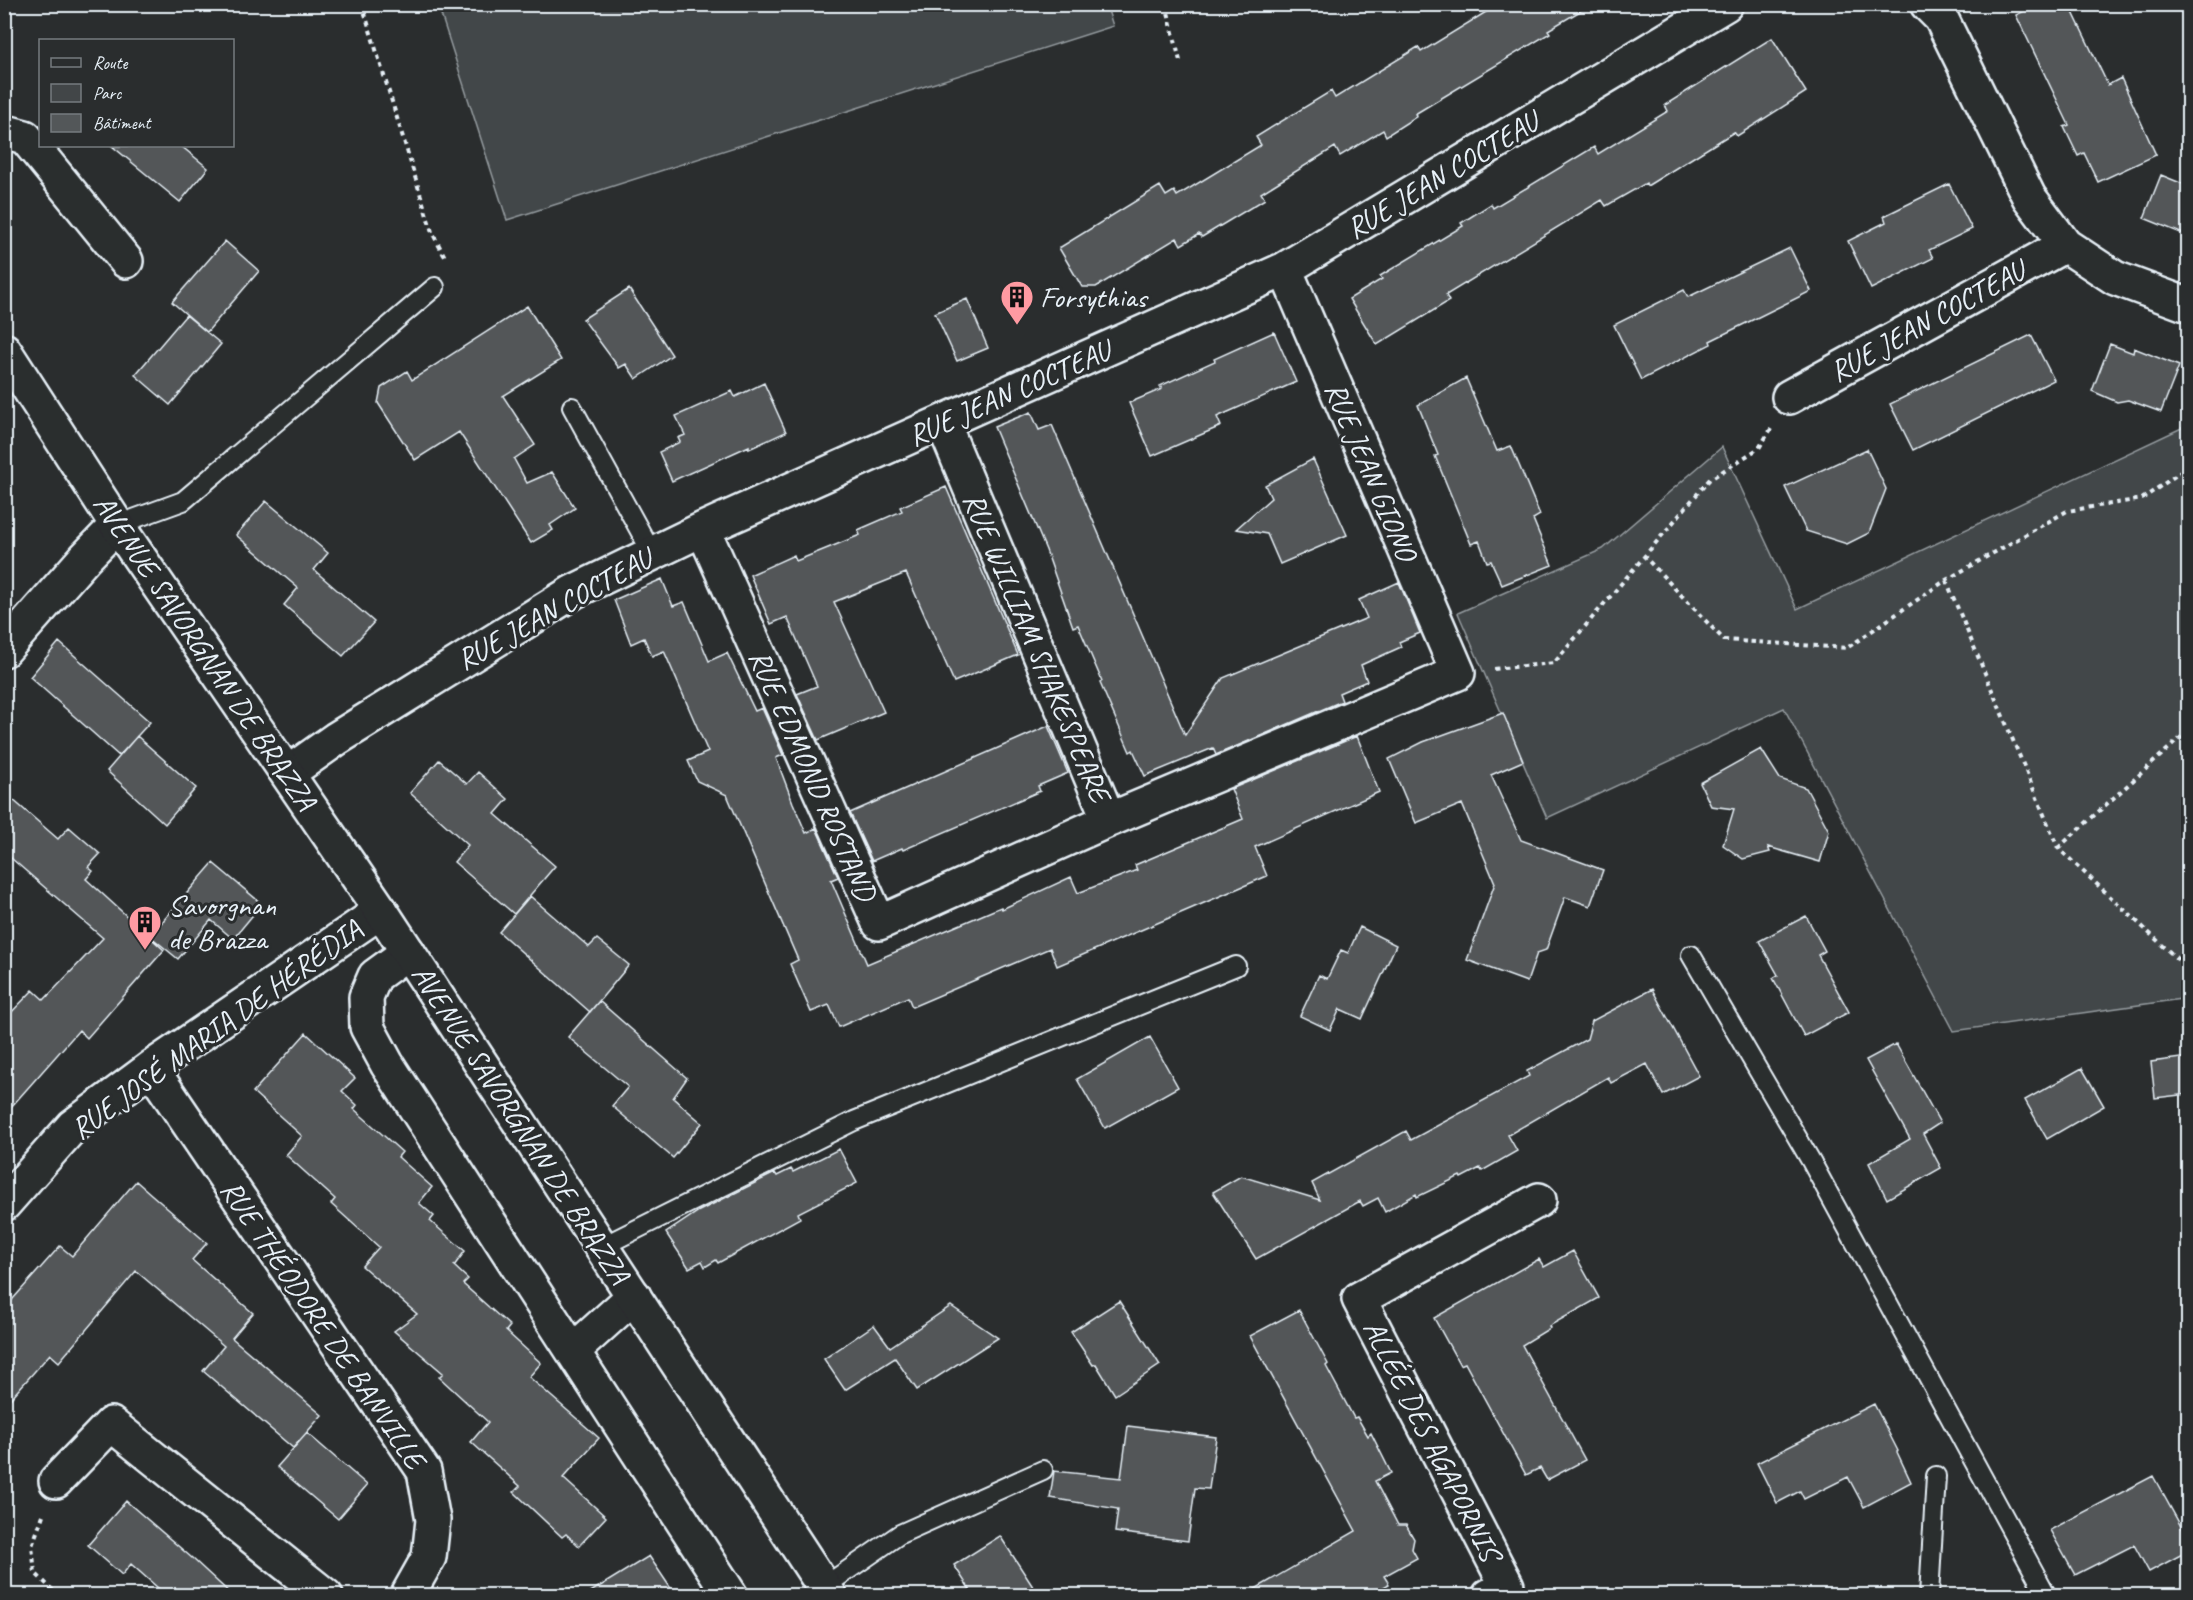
<svg xmlns="http://www.w3.org/2000/svg" width="2193" height="1600" viewBox="0 0 2193 1600" font-family="Caveat,sans-serif">
	<rect width="100%" height="100%" fill="#2a2d2e"/>
	<filter id="ink" filterUnits="userSpaceOnUse"><feTurbulence type="fractalNoise" baseFrequency=".0167" numOctaves="2"/><feDisplacementMap in="SourceGraphic" scale="12" xChannelSelector="R" yChannelSelector="G"/><feConvolveMatrix kernelMatrix="1 2 1 2 8 2 1 2 1" color-interpolation-filters="sRGB"/></filter>
	<g filter="url(#ink)">
		<!-- green -->
		<path fill="#424648" stroke="#959ca0" stroke-width="1.5" d="M 1106,4 L 1113,26 L 507,220 L 438,5 Z
			M 2188,425 L 2188,998 L 1954,1031 L 1784,708 L 1547,818 L 1458,613 L 1603,549 L 1722,447 L 1797,609 Z"/>
		<!-- building -->
		<path fill="#535759" stroke="#e8f1f8" stroke-width="1.5" d="M 1499,4 L 1592,4 L 1548,30 L 1550,33 L 1415,114 L 1417,116 L 1386,136 L 1383,130 L 1340,156 L 1335,147 L 1261,193 L 1265,199 L 1202,237 L 1199,234 L 1181,245 L 1177,238 L 1096,287 L 1082,287 L 1059,248 L 1160,186 L 1166,196 L 1174,191 L 1177,196 L 1261,145 L 1256,137 L 1331,91 L 1335,98 L 1418,47 L 1421,52 Z
			M 2038,4 L 2069,4 L 2108,85 L 2121,78 L 2156,155 L 2098,182 L 2084,153 L 2078,156 L 2064,127 L 2069,125 L 2016,15 Z
			M 1772,38 L 1806,92 L 1737,136 L 1734,132 L 1647,186 L 1646,183 L 1606,206 L 1602,200 L 1446,295 L 1449,301 L 1377,345 L 1349,299 L 1382,279 L 1380,276 L 1463,226 L 1461,223 L 1491,204 L 1493,208 L 1594,147 L 1598,154 L 1668,111 L 1665,105 Z
			M 112,146 L 181,146 L 208,168 L 180,202 Z
			M 2161,175 L 2188,186 L 2188,236 L 2144,218 Z
			M 1949,184 L 1972,229 L 1929,250 L 1933,258 L 1871,289 L 1848,241 L 1886,222 L 1884,216 Z
			M 225,241 L 259,271 L 207,332 L 172,302 Z
			M 1790,248 L 1811,291 L 1710,341 L 1711,344 L 1641,380 L 1614,325 L 1684,290 L 1688,297 Z
			M 629,289 L 672,355 L 636,379 L 626,364 L 619,368 L 583,319 Z
			M 967,299 L 988,348 L 957,361 L 935,313 Z
			M 527,306 L 561,360 L 503,396 L 535,445 L 514,459 L 527,483 L 552,472 L 575,508 L 550,525 L 553,530 L 531,543 L 459,432 L 415,460 L 378,403 L 381,388 L 407,371 L 412,380 Z
			M 186,315 L 221,344 L 170,405 L 135,375 Z
			M 1274,332 L 1296,382 L 1217,417 L 1221,426 L 1152,456 L 1129,403 L 1162,389 L 1160,386 L 1215,361 L 1214,359 Z
			M 2031,335 L 2054,380 L 1913,450 L 1890,404 Z
			M 2110,344 L 2133,353 L 2134,348 L 2179,366 L 2161,412 L 2128,400 L 2117,402 L 2092,391 Z
			M 1466,378 L 1497,451 L 1511,446 L 1540,515 L 1533,519 L 1552,565 L 1502,585 L 1491,561 L 1487,562 L 1479,541 L 1471,544 L 1435,456 L 1438,455 L 1418,405 Z
			M 764,383 L 786,432 L 749,449 L 749,446 L 672,481 L 659,452 L 680,442 L 678,438 L 685,435 L 676,416 L 732,391 L 735,397 Z
			M 1031,412 L 1039,430 L 1052,425 L 1185,735 L 1223,678 L 1367,618 L 1359,600 L 1399,582 L 1420,633 L 1399,642 L 1401,647 L 1361,665 L 1367,681 L 1339,693 L 1342,701 L 1216,755 L 1213,748 L 1145,776 L 1133,750 L 1130,752 L 1100,683 L 1102,681 L 1078,625 L 1073,627 L 1046,550 L 994,427 Z
			M 1867,449 L 1886,489 L 1869,533 L 1847,544 L 1806,531 L 1785,487 Z
			M 1313,459 L 1347,535 L 1280,564 L 1267,534 L 1236,529 L 1271,498 L 1265,485 Z
			M 946,487 L 1018,655 L 954,682 L 906,573 L 834,602 L 884,712 L 818,740 L 797,694 L 817,686 L 787,617 L 771,624 L 750,575 L 794,555 L 796,561 L 860,535 L 858,530 L 902,511 L 900,507 Z
			M 266,501 L 328,553 L 314,570 L 374,622 L 343,656 L 284,605 L 298,588 L 236,535 Z
			M 662,579 L 673,606 L 684,602 L 709,661 L 727,653 L 755,711 L 762,708 L 783,755 L 776,758 L 793,803 L 806,833 L 816,828 L 838,877 L 831,880 L 867,964 L 1001,907 L 1002,909 L 1071,877 L 1078,893 L 1137,870 L 1135,865 L 1243,819 L 1231,789 L 1357,736 L 1379,792 L 1255,847 L 1267,876 L 1057,966 L 1050,948 L 912,1007 L 908,997 L 839,1027 L 829,1005 L 811,1012 L 790,964 L 798,960 L 727,795 L 697,781 L 688,761 L 708,752 L 664,651 L 652,656 L 644,638 L 631,644 L 614,600 Z
			M 59,642 L 150,722 L 119,756 L 30,677 Z
			M 1503,713 L 1523,761 L 1491,775 L 1521,840 L 1603,870 L 1590,906 L 1565,897 L 1546,950 L 1537,953 L 1527,982 L 1467,960 L 1495,883 L 1462,804 L 1416,823 L 1389,759 L 1423,742 Z
			M 1048,726 L 1068,773 L 1038,786 L 1040,791 L 903,850 L 902,848 L 872,861 L 850,813 Z
			M 137,736 L 196,788 L 165,824 L 107,771 Z
			M 1761,749 L 1780,779 L 1806,788 L 1829,831 L 1820,862 L 1768,847 L 1770,852 L 1743,859 L 1723,845 L 1734,809 L 1711,806 L 1700,783 Z
			M 439,760 L 467,784 L 478,772 L 508,799 L 495,814 L 555,866 L 514,914 L 454,862 L 468,845 L 410,793 Z
			M 4,792 L 58,839 L 69,827 L 100,854 L 88,867 L 93,871 L 86,879 L 164,950 L 87,1038 L 79,1030 L 4,1115 L 4,1020 L 33,990 L 44,1000 L 103,938 L 4,852 Z
			M 213,863 L 262,904 L 233,939 L 211,920 L 178,959 L 150,936 Z
			M 530,896 L 589,947 L 597,939 L 629,965 L 590,1012 L 499,932 Z
			M 1806,916 L 1825,951 L 1818,955 L 1849,1012 L 1804,1036 L 1773,978 L 1778,975 L 1759,941 Z
			M 1360,927 L 1396,945 L 1362,1019 L 1340,1009 L 1330,1030 L 1300,1016 L 1319,975 L 1327,979 L 1341,950 L 1348,953 Z
			M 1652,989 L 1699,1076 L 1663,1095 L 1647,1064 L 1611,1083 L 1608,1077 L 1508,1135 L 1517,1151 L 1482,1171 L 1480,1168 L 1461,1178 L 1460,1176 L 1417,1197 L 1416,1194 L 1385,1212 L 1378,1198 L 1363,1206 L 1360,1201 L 1256,1259 L 1213,1192 L 1241,1176 L 1320,1200 L 1312,1183 L 1406,1131 L 1411,1140 L 1529,1076 L 1527,1071 L 1587,1039 L 1592,1021 Z
			M 599,1001 L 687,1078 L 673,1098 L 702,1123 L 673,1158 L 612,1106 L 628,1087 L 568,1037 Z
			M 306,1033 L 355,1078 L 342,1091 L 357,1105 L 354,1109 L 402,1152 L 398,1157 L 432,1187 L 419,1203 L 434,1216 L 430,1221 L 465,1251 L 454,1266 L 468,1279 L 463,1284 L 510,1326 L 506,1331 L 541,1363 L 529,1377 L 599,1438 L 563,1478 L 606,1517 L 579,1546 L 566,1534 L 562,1537 L 514,1492 L 520,1486 L 471,1442 L 488,1422 L 439,1377 L 443,1373 L 394,1331 L 417,1314 L 362,1266 L 379,1247 L 331,1204 L 335,1199 L 286,1155 L 302,1136 L 253,1092 Z
			M 1150,1037 L 1178,1087 L 1105,1128 L 1077,1079 Z
			M 1896,1044 L 1940,1123 L 1923,1134 L 1941,1168 L 1887,1199 L 1869,1163 L 1910,1139 L 1866,1060 Z
			M 2188,1057 L 2188,1094 L 2155,1098 L 2151,1062 Z
			M 2082,1068 L 2104,1106 L 2047,1139 L 2025,1100 Z
			M 839,1149 L 857,1183 L 798,1213 L 800,1218 L 718,1263 L 716,1260 L 705,1267 L 702,1261 L 689,1268 L 666,1233 L 699,1211 L 775,1173 L 777,1176 L 791,1169 L 793,1172 Z
			M 136,1181 L 207,1243 L 192,1260 L 253,1313 L 232,1338 L 322,1415 L 293,1448 L 203,1371 L 224,1346 L 136,1271 L 59,1362 L 50,1354 L 4,1406 L 4,1309 L 60,1246 L 72,1256 Z
			M 1573,1251 L 1599,1298 L 1549,1326 L 1550,1328 L 1522,1345 L 1585,1460 L 1547,1480 L 1540,1468 L 1526,1475 L 1465,1363 L 1460,1365 L 1434,1318 L 1539,1259 L 1544,1267 Z
			M 1119,1301 L 1160,1365 L 1115,1395 L 1096,1364 L 1093,1365 L 1071,1332 Z
			M 951,1306 L 998,1338 L 917,1390 L 895,1358 L 845,1390 L 824,1359 L 874,1325 L 890,1347 Z
			M 1299,1310 L 1328,1364 L 1326,1366 L 1354,1418 L 1357,1417 L 1368,1436 L 1371,1433 L 1391,1473 L 1375,1481 L 1398,1525 L 1406,1525 L 1414,1539 L 1412,1549 L 1417,1558 L 1384,1576 L 1389,1584 L 1368,1596 L 1243,1596 L 1356,1531 L 1250,1336 Z
			M 1874,1404 L 1898,1451 L 1897,1452 L 1911,1482 L 1864,1507 L 1848,1477 L 1804,1499 L 1800,1491 L 1777,1503 L 1757,1463 Z
			M 1128,1426 L 1216,1437 L 1209,1489 L 1195,1488 L 1188,1541 L 1115,1532 L 1118,1509 L 1050,1498 L 1054,1471 L 1121,1478 Z
			M 307,1433 L 367,1485 L 338,1519 L 277,1467 Z
			M 2153,1476 L 2188,1539 L 2188,1551 L 2149,1572 L 2134,1545 L 2075,1575 L 2050,1530 Z
			M 126,1501 L 192,1558 L 233,1596 L 167,1596 L 131,1564 L 122,1575 L 88,1545 Z
			M 1000,1536 L 1039,1596 L 974,1596 L 954,1565 Z
			M 649,1556 L 676,1596 L 584,1596 Z"/>
		<g fill="none" stroke-linecap="round" stroke-linejoin="round">
			<!-- lane casing -->
			<g stroke="#e8f1f8" stroke-width="22">
				<path id="lane" d="M 572,407 L 652,553
					M 117,525 L 183,501 L 435,287
					M 1691,955 L 1811,1161 L 2047,1596
					M 601,1247 L 854,1121 L 1236,966
					M 825,1586 L 900,1534 L 1043,1470
					M 1929,1596 L 1936,1476"/>
			</g>
			<!-- street casing -->
			<g stroke="#e8f1f8" stroke-width="38">
				<path id="street" d="M 1927,4 L 1941,18 L 2029,197 L 2065,245 L 2115,278 L 2188,305
					M 4,136 L 10,133 L 25,137 L 126,261
					M 1789,397 L 2065,245
					M 943,423 L 1109,820 L 1458,673 L 1285,269
					M 703,529 L 879,923 L 1109,820
					M 4,650 L 85,558 L 117,525
					M 288,773 L 336,739 L 573,592 L 703,529 L 1285,269 L 1726,4
					M 408,952 L 375,976 L 366,997 L 367,1027 L 387,1064 L 731,1596
					M 151,1068 L 424,1471 L 433,1520 L 429,1557 L 407,1596
					M 4,1204 L 73,1126 L 151,1068 L 381,911
					M 573,1351 L 634,1296
					M 56,1481 L 111,1424 L 326,1596
					M 1489,1596 L 1507,1586 L 1359,1299 L 1539,1200"/>
			</g>
			<!-- secondary casing -->
			<g stroke="#e8f1f8" stroke-width="38">
				<path id="secondary" d="M 4,350 L 117,525 L 381,911 L 830,1596"/>
			</g>
			<!-- path -->
			<path stroke="#e8f1f8" stroke-width="4" stroke-dasharray="4.5 4.5" stroke-linecap="butt" d="M 362,4 L 432,232 L 445,257 L 444,260
				M 1166,4 L 1181,65
				M 1643,555 L 1724,640 L 1847,648 L 1946,580 L 2067,511 L 2142,499 L 2188,467
				M 1946,580 L 2058,848 L 2188,969
				M 1494,669 L 1554,663 L 1709,480 L 1759,448 L 1771,429
				M 2058,848 L 2188,731
				M 43,1515 L 32,1546 L 35,1573 L 59,1596"/>
			<!-- lane -->
			<use href="#lane" stroke="#2a2d2e" stroke-width="18"/>
			<!-- street -->
			<use href="#street" stroke="#2a2d2e" stroke-width="33"/>
			<!-- secondary -->
			<use href="#secondary" stroke="#2a2d2e" stroke-width="33"/>
		</g>
	</g>
	<!-- icons -->
	<defs>
		<g id="building-pin" transform="scale(1.725)"><path d="M0 17L-7.5 6A9.5 9.5 0 1 1 7.5 6Z" fill="#ff9aa2" stroke="#2a2d2e"/><path d="M-4-6H4V6H1V3H-1V6H-4ZM-2.5-4.3h1.7v1.8h-1.7ZM.8-4.3h1.7v1.8H.8ZM-2.5-1h1.7V.8h-1.7ZM.8-1h1.7V.8H.8Z" fill="#111"/></g>
	</defs>
	<g fill-rule="evenodd">
		<use href="#building-pin" x="1017" y="297"/>
		<use href="#building-pin" x="145" y="922"/>
	</g>
	<g text-anchor="middle" dominant-baseline="central" stroke-width="6" stroke-linejoin="round" paint-order="stroke">
		<!-- street labels -->
		<g font-size="30" fill="#e8f1f8" stroke="#2a2d2e">
			<text transform="translate(1442 175) rotate(-31)">RUE JEAN COCTEAU</text>
			<text transform="translate(1927 321) rotate(-29)">RUE JEAN COCTEAU</text>
			<text transform="translate(1009 393) rotate(-24)">RUE JEAN COCTEAU</text>
			<text transform="translate(1371 471) rotate(67)">RUE JEAN GIONO</text>
			<text transform="translate(554 609) rotate(-29)">RUE JEAN COCTEAU</text>
			<text transform="translate(1037 647) rotate(67)">RUE WILLIAM SHAKESPEARE</text>
			<text transform="translate(205 652) rotate(56)">AVENUE SAVORGNAN DE BRAZZA</text>
			<text transform="translate(813 775) rotate(66)">RUE EDMOND ROSTAND</text>
			<text transform="translate(216 1029) rotate(-36)">RUE JOSÉ MARIA DE HÉRÉDIA</text>
			<text transform="translate(521 1124) rotate(57)">AVENUE SAVORGNAN DE BRAZZA</text>
			<text transform="translate(323 1324) rotate(56)">RUE THÉODORE DE BANVILLE</text>
			<text transform="translate(1432 1440) rotate(63)">ALLÉE DES AGAPORNIS</text>
		</g>
		<!-- poi labels -->
		<g font-size="30" fill="#e8f1f8" stroke="#2a2d2e" text-anchor="start">
			<text x="1040" y="297">Forsythias</text>
			<text x="168" y="905">Savorgnan<tspan x="168" dy="34">de Brazza</tspan></text>
		</g>
	</g>
	<!-- margin -->
	<rect width="2193" height="1600" fill="none" stroke="#2a2d2e" stroke-width="24"/>
	<rect x="12" y="12" width="2169" height="1576" fill="none" stroke="#e8f1f8" stroke-width="2" filter="url(#ink)"/>
	<!-- legend -->
	<rect x="39" y="39" width="195" height="108" fill="#2a2d2e" stroke="#767b7f" stroke-width="1.5"/>
	<rect x="51" y="58" width="30" height="9" fill="#2a2d2e" stroke="#767b7f" stroke-width="1.5"/>
	<text x="93" y="69" font-size="18" fill="#e8f1f8">Route</text>
	<rect x="51" y="84" width="30" height="18" fill="#424648" stroke="#767b7f" stroke-width="1.5"/>
	<text x="93" y="99" font-size="18" fill="#e8f1f8">Parc</text>
	<rect x="51" y="114" width="30" height="18" fill="#535759" stroke="#767b7f" stroke-width="1.5"/>
	<text x="93" y="129" font-size="18" fill="#e8f1f8">Bâtiment</text>
</svg>
